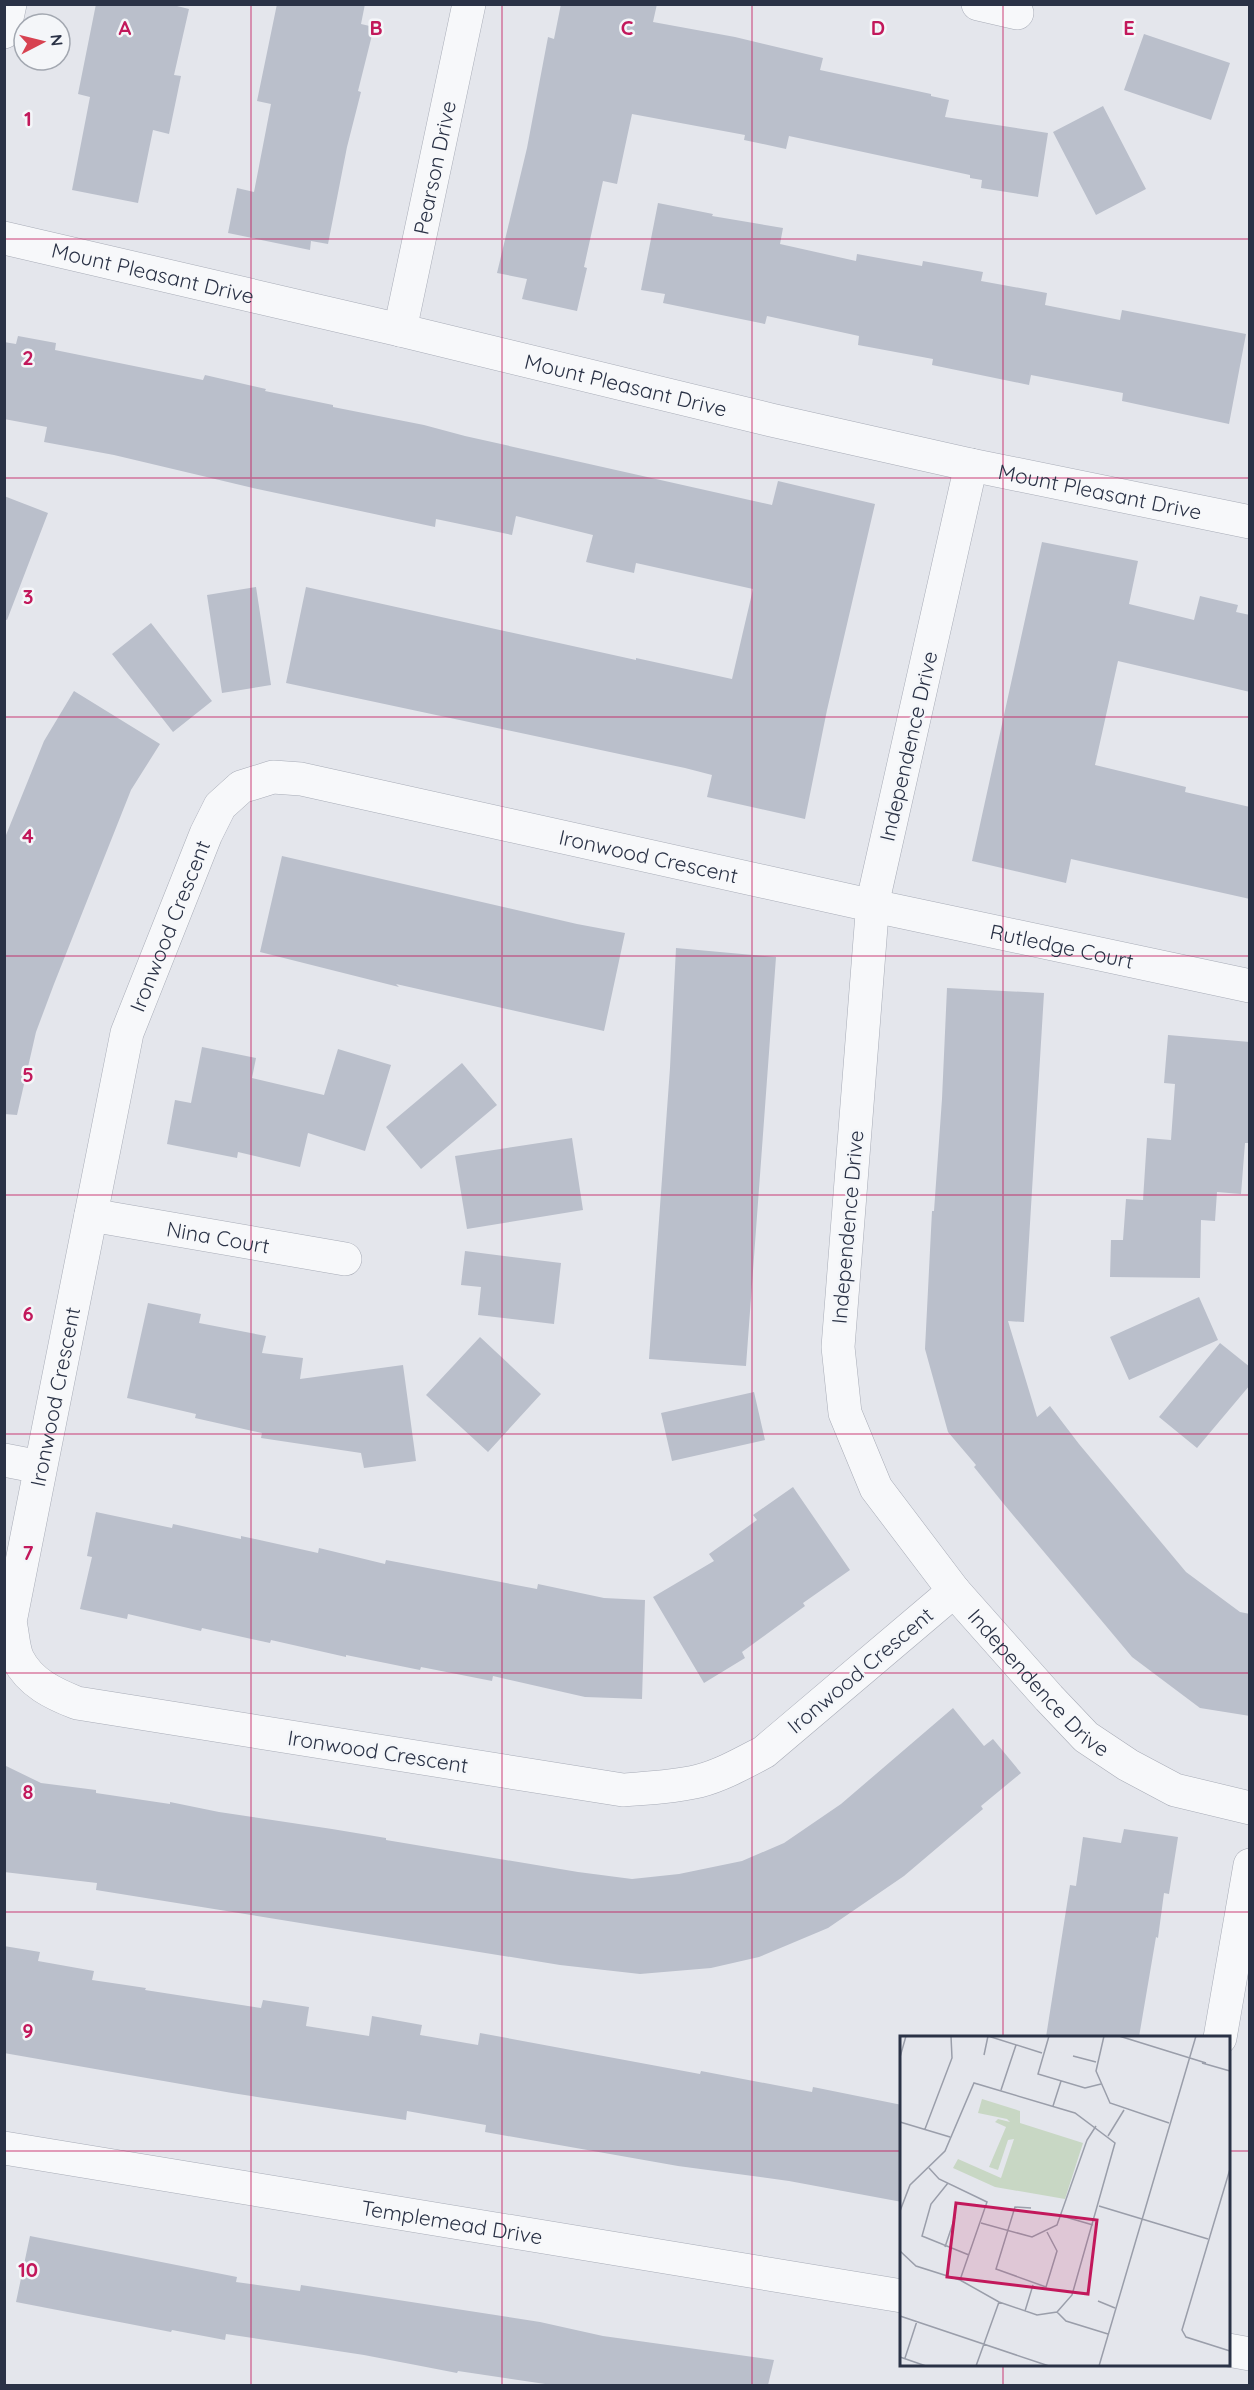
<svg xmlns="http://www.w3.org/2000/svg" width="1254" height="2390" viewBox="0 0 1254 2390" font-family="Quicksand,sans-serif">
	<rect width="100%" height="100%" fill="#e4e6ec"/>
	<!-- building -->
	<path fill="#babfcb" d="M 96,4 L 169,4 L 189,9 L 174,75 L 181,76 L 169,134 L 153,130 L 138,203 L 72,190 L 90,97 L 78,94 Z
		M 277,4 L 365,4 L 361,24 L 374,27 L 358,91 L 361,92 L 347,147 L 328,244 L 311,241 L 310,250 L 228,233 L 237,188 L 254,192 L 271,104 L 257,101 Z
		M 561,4 L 657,4 L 653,22 L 735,37 L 823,58 L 820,70 L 931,94 L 931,96 L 949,100 L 945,117 L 1048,133 L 1038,197 L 981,188 L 982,180 L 970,178 L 970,175 L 789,136 L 786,149 L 744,140 L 745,135 L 632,114 L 617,184 L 603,181 L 584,267 L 587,268 L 577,311 L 522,299 L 527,279 L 497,273 L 527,148 L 548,37 L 554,39 Z
		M 1144,34 L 1230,63 L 1211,120 L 1124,90 Z
		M 1103,106 L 1146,189 L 1096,215 L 1053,132 Z
		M 658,203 L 713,214 L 712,216 L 783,228 L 780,244 L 856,261 L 857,254 L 922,266 L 923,261 L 983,272 L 981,281 L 1047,293 L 1045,305 L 1120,320 L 1122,310 L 1246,334 L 1229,424 L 1122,401 L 1123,393 L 1031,375 L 1029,385 L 932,365 L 933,359 L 858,345 L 859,336 L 767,316 L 765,324 L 663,303 L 665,294 L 641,290 Z
		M 18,336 L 56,343 L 55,350 L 203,380 L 205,375 L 266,389 L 265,391 L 333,405 L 333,407 L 424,425 L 465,436 L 772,505 L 778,481 L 875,504 L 827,710 L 805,819 L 707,797 L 712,775 L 685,768 L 286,683 L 306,587 L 636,660 L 636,658 L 732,679 L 753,589 L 636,563 L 634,573 L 586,562 L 593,535 L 516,516 L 512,535 L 436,519 L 435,527 L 253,488 L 114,455 L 44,442 L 47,427 L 4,419 L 4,342 L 16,344 Z
		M 4,496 L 48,513 L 7,620 L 4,619 Z
		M 1042,542 L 1138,561 L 1129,604 L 1194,620 L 1200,596 L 1238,605 L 1236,612 L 1250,615 L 1250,692 L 1118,661 L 1095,765 L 1186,787 L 1185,792 L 1250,807 L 1250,899 L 1071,859 L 1066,883 L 972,861 Z
		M 256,587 L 271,685 L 222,693 L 207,595 Z
		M 151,623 L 212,701 L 173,732 L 112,654 Z
		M 74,691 L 160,744 L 131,790 L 54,984 L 36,1032 L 17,1115 L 4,1114 L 4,840 L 44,741 Z
		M 282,856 L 577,924 L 625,933 L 604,1031 L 396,984 L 399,987 L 260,952 Z
		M 676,948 L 776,957 L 746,1366 L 649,1359 L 670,1068 Z
		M 947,988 L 1044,993 L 1024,1322 L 1008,1321 L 1037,1417 L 1050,1406 L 1079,1444 L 1186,1572 L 1240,1612 L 1250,1614 L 1250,1716 L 1200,1708 L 1132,1657 L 1003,1503 L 974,1467 L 976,1465 L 948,1432 L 925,1349 L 932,1211 L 934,1211 L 942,1099 Z
		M 1168,1035 L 1250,1042 L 1250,1143 L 1245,1143 L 1241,1194 L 1217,1192 L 1215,1221 L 1201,1220 L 1200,1278 L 1110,1277 L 1111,1240 L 1123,1240 L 1126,1199 L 1143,1200 L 1147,1138 L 1171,1140 L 1175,1084 L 1164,1083 Z
		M 202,1047 L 256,1058 L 252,1078 L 324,1095 L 338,1049 L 391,1065 L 365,1151 L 308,1133 L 300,1167 L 238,1152 L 237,1158 L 167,1144 L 175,1100 L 191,1103 Z
		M 462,1063 L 497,1105 L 421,1169 L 386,1127 Z
		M 572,1138 L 583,1210 L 467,1229 L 455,1156 Z
		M 465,1251 L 561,1263 L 554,1324 L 478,1315 L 481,1287 L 461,1285 Z
		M 1199,1297 L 1218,1340 L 1129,1380 L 1110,1337 Z
		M 148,1303 L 201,1314 L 199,1323 L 266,1336 L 262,1353 L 303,1358 L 300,1379 L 403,1365 L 416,1461 L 364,1468 L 361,1453 L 261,1438 L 262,1433 L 195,1418 L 196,1414 L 127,1398 Z
		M 480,1337 L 541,1394 L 488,1452 L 426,1395 Z
		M 1220,1343 L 1250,1367 L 1250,1385 L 1197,1448 L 1159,1417 Z
		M 754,1392 L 765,1440 L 672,1461 L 661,1413 Z
		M 793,1487 L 850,1570 L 803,1603 L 805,1606 L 742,1652 L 745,1658 L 704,1683 L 653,1597 L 714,1561 L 709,1554 L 757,1520 L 753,1515 Z
		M 96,1512 L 172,1528 L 173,1524 L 241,1539 L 241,1536 L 318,1553 L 319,1548 L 385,1564 L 386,1560 L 537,1589 L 538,1584 L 604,1598 L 645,1600 L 642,1699 L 585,1697 L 493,1676 L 492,1681 L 421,1667 L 420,1670 L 346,1655 L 346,1657 L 271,1640 L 270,1643 L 202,1628 L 201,1631 L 128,1614 L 127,1619 L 80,1609 L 92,1557 L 87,1556 Z
		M 953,1708 L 984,1746 L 993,1739 L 1021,1773 L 981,1806 L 983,1809 L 904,1876 L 828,1928 L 759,1957 L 711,1968 L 640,1974 L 560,1965 L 96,1890 L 97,1883 L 4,1872 L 4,1765 L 41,1783 L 96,1790 L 96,1793 L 170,1804 L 170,1802 L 219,1812 L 332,1829 L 386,1838 L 386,1840 L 578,1872 L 632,1879 L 679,1874 L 742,1861 L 784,1843 L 841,1804 Z
		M 1124,1829 L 1178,1837 L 1169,1894 L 1164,1893 L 1158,1938 L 1156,1937 L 1139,2037 L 1046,2037 L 1070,1885 L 1076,1886 L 1083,1837 L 1121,1843 Z
		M 4,1946 L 40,1952 L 38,1961 L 94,1971 L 92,1980 L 146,1988 L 145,1990 L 261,2008 L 263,2000 L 309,2007 L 306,2026 L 369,2036 L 372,2016 L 422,2025 L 420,2035 L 478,2045 L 480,2033 L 700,2074 L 701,2071 L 812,2092 L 813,2087 L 902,2105 L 902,2202 L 789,2181 L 678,2166 L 485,2132 L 486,2125 L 407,2111 L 406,2120 L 232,2093 L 4,2053 Z
		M 30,2236 L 237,2277 L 236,2282 L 300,2291 L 301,2285 L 540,2322 L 603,2336 L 774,2360 L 768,2385 L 552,2385 L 458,2371 L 457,2373 L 364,2355 L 226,2334 L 225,2340 L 172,2330 L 171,2332 L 16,2302 Z"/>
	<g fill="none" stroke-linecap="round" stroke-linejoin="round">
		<!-- minor casing -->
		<g stroke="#a8acb7" stroke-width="34">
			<g id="minor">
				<path d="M 978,4 L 1017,13"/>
				<path d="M 4,32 L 10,4"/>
				<path id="s1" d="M 4,238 L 400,330 L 771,420 L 971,465 L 1250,522"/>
				<path id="s2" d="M 400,330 L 469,4"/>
				<path id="s3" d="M 971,465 L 873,901 L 838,1347 L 845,1413 L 876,1488 L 954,1591 L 1049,1698 L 1086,1737 L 1128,1765 L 1175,1790 L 1250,1808"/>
				<path id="s4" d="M 91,1215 L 345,1259"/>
				<path d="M 4,1460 L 40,1467"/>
				<path id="s5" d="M 954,1591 L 764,1752 C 743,1763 722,1775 699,1781 C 674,1787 649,1788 623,1790 L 77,1703 C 54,1694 30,1683 18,1659 C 13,1649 13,1634 10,1622 L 127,1033 L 206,834 L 220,806 L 241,787 L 273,777 L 301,779 L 874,906 L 1250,986"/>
				<path d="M 1220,2038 L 1250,1865"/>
				<path id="s6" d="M 4,2148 L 902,2296"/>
				<path d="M 1228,2350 L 1250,2354"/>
			</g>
		</g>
		<!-- minor -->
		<use href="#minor" stroke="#f7f8fa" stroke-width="33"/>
	</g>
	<!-- grid -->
	<path fill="none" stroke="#c2185b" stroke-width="1.5" stroke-opacity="0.55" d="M 251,4 L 251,2386M 502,4 L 502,2386M 752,4 L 752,2386M 1003,4 L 1003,2038M 4,239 L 1250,239M 4,478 L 1250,478M 4,717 L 1250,717M 4,956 L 1250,956M 4,1195 L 1250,1195M 4,1434 L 1250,1434M 4,1673 L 1250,1673M 4,1912 L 1250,1912M 4,2151 L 902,2151M 1228,2151 L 1250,2151M 1003,2364 L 1003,2386"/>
	<g text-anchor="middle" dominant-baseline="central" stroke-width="5" stroke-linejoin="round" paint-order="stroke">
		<!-- street labels -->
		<g font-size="21" fill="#2a3246" stroke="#f4f6f9">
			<text stroke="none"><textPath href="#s2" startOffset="166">Pearson Drive</textPath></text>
			<text stroke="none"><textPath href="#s1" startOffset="153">Mount Pleasant Drive</textPath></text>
			<text stroke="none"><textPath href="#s1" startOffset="639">Mount Pleasant Drive</textPath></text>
			<text stroke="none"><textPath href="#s1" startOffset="1125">Mount Pleasant Drive</textPath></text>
			<text transform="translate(908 746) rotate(-77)">Independence Drive</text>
			<text stroke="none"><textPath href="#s5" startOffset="2355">Ironwood Crescent</textPath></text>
			<text stroke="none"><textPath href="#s5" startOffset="1779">Ironwood Crescent</textPath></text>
			<text stroke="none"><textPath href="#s5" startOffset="2778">Rutledge Court</textPath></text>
			<text transform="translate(847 1227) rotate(-85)">Independence Drive</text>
			<text stroke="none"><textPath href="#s4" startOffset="129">Nina Court</textPath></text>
			<text stroke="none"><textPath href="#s5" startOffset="1293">Ironwood Crescent</textPath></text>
			<text transform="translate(860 1670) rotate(-40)">Ironwood Crescent</text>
			<text stroke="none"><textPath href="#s3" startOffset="1296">Independence Drive</textPath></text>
			<text transform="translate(378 1751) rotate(9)">Ironwood Crescent</text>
			<text stroke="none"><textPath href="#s6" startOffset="454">Templemead Drive</textPath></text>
		</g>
	</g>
	<!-- overview -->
	<g transform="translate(900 2036)">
		<rect width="330" height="330" fill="#e4e6ec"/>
		<path d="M 82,63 L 120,75 L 120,87 L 183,107 L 165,163 L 95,151 L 53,132 L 58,123 L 101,142 L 114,103 L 108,104 L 98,134 L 89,131 L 106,91 L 95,86 L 98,83 L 110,86 L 107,83 L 78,77 Z" fill="#c8d7c4"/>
		<path fill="none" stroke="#9a9eaa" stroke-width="1.5" d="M 88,0 L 142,17M 149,0 L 138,38 L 185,52 L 201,48M 204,0 L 196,35 L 210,67 L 269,87M 219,0 L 306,27M 84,19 L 88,0M 173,20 L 196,26M 0,21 L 6,0M 302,27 L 330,35M 101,54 L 116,9M 153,70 L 161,45M 0,86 L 50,101M 25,93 L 52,22 L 51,0M 208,100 L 224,74M 29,132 L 39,143 L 87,166 L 60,244M 330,133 L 282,294 L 286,301 L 330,315M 48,147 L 31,168 L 22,200 L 69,219M 199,170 L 308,203M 131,172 L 115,171 L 96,233 L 146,251 L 157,215 L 147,196M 0,175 L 10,149 L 45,115 L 74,47 L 175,77 L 215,107 L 172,259 L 157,276 L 137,279 L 99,266 L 60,244 L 16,230 L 0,215M 162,180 L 193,189M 81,187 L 132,201 L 157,189 L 187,104 L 196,90M 45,211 L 55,181M 198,265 L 215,272M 125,275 L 133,249M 157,276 L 166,285 L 208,298M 0,280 L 149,330M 0,321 L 26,330M 5,322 L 17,285M 76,330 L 99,266M 199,330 L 296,0"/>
		<path fill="#c2185b" fill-opacity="0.15" stroke="#c2185b" stroke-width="3" d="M 56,167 L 197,184 L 188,258 L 47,241 Z"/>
		<rect width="330" height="330" fill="none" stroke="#2a3246" stroke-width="3"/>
	</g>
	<g font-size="20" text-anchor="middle" font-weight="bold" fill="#c2185b" stroke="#f4f6f9" stroke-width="5" stroke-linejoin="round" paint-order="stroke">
		<text x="125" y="35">A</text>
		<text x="376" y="35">B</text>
		<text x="627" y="35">C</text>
		<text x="878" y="35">D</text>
		<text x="1129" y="35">E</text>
		<text x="28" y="126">1</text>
		<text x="28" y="365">2</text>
		<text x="28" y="604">3</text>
		<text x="28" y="843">4</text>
		<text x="28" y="1082">5</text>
		<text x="28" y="1321">6</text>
		<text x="28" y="1560">7</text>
		<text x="28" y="1799">8</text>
		<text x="28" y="2038">9</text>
		<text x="28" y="2277">10</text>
	</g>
	<!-- border -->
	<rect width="1254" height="2390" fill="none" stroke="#2a3246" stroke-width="12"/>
	<!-- north arrow -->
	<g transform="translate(42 42) rotate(83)"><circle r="28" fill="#f4f6f9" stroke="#a3a8b1" stroke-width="1.5"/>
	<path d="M0-4.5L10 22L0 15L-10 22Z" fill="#d74251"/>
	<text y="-9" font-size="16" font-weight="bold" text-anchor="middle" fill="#2a3246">N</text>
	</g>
</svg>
